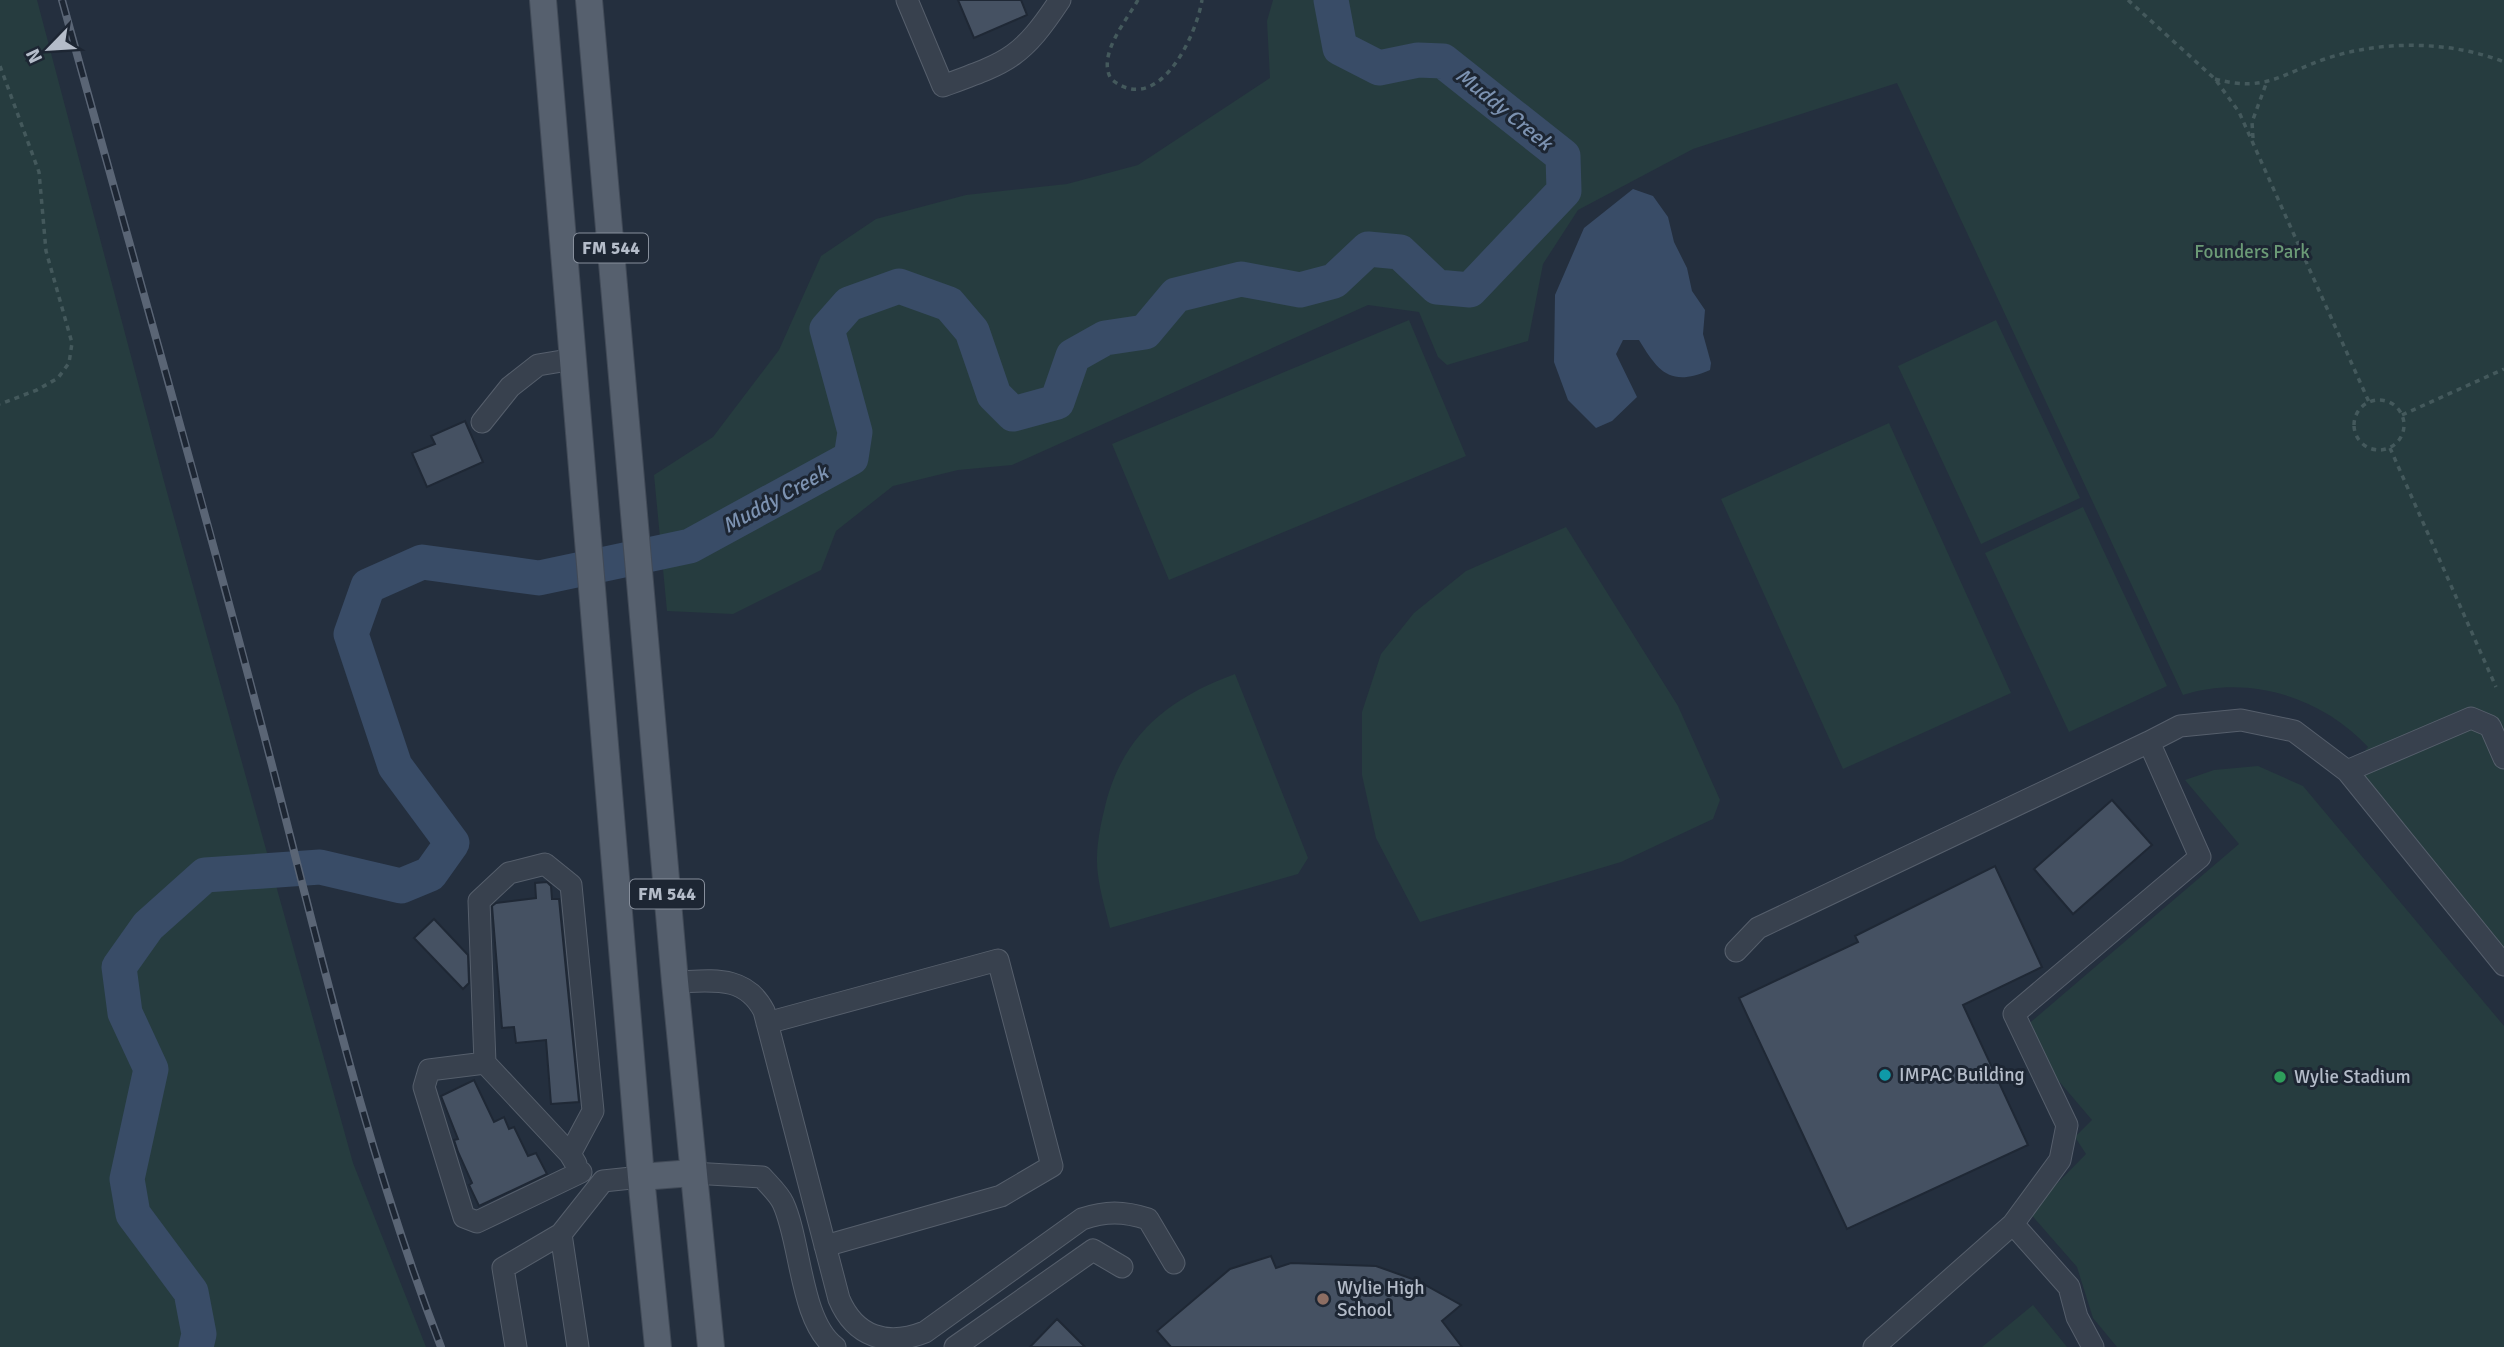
<svg xmlns="http://www.w3.org/2000/svg" width="2504" height="1347" viewBox="0 0 2504 1347" font-family="Signika,sans-serif">
	<rect width="100%" height="100%" fill="#242f3e"/>
	<!-- green -->
	<path fill="#263c3f" d="M 0,0 L 37,0 L 165,485 L 353,1163 L 426,1347 L 0,1347 Z
		M 1273,0 L 2504,0 L 2504,965 L 2347,771 L 2368,747 C 2322,697 2248,674 2183,695 L 1897,83 L 1693,149 L 1578,210 L 1543,264 L 1528,341 L 1447,365 L 1438,357 L 1419,312 L 1368,305 L 1012,465 L 958,470 L 893,486 L 836,531 L 821,570 L 733,614 L 667,611 L 654,475 L 713,437 L 779,350 L 821,256 L 876,219 L 966,195 L 1067,184 L 1138,165 L 1270,78 L 1267,21 Z
		M 1409,320 L 1466,456 L 1169,580 L 1112,444 Z
		M 1996,320 L 2080,498 L 1981,544 L 1898,366 Z
		M 1889,423 L 2011,693 L 1843,769 L 1721,499 Z
		M 2083,507 L 2167,686 L 2069,732 L 1985,553 Z
		M 1566,527 L 1678,706 L 1720,800 L 1713,819 L 1621,862 L 1420,922 L 1376,838 L 1362,775 L 1362,712 L 1381,654 L 1414,613 L 1466,571 Z
		M 1235,674 L 1308,858 L 1298,874 L 1110,928 C 1106,911 1100,892 1098,875 C 1095,855 1099,831 1104,811 C 1120,737 1167,699 1235,674 Z
		M 2258,766 L 2303,786 L 2504,1026 L 2504,1347 L 2117,1347 L 2093,1318 L 2077,1267 L 2029,1212 L 2086,1154 L 2075,1137 L 2092,1120 L 2018,1033 L 2239,844 L 2185,780 L 2214,770 Z
		M 2033,1305 L 2067,1347 L 1982,1347 Z"/>
	<!-- water -->
	<path fill="#394c67" d="M 1633,189 L 1653,196 L 1668,217 L 1674,242 L 1687,268 L 1692,291 L 1705,310 L 1703,334 L 1711,363 L 1710,370 C 1671,387 1659,373 1639,340 L 1623,340 L 1616,354 L 1637,397 L 1612,421 L 1596,428 L 1568,400 L 1554,362 L 1555,295 L 1584,228 Z"/>
	<g fill="none" stroke-linecap="round" stroke-linejoin="round">
		<!-- river -->
		<path stroke="#394c67" stroke-width="35" d="M 196,1347 L 199,1334 L 191,1292 L 133,1214 L 127,1179 L 151,1069 L 125,1013 L 119,967 L 148,926 L 205,875 L 320,867 L 401,886 L 430,874 L 452,843 L 395,766 L 351,634 L 368,586 L 422,562 L 539,578 L 690,546 L 851,458 L 855,432 L 827,329 L 849,304 L 899,286 L 949,304 L 972,331 L 994,395 L 1013,414 L 1057,402 L 1073,356 L 1105,338 L 1145,332 L 1176,295 L 1241,279 L 1300,290 L 1334,281 L 1368,249 L 1400,252 L 1437,287 L 1470,290 L 1564,191 L 1563,156 L 1443,61 L 1418,60 L 1379,68 L 1340,48 L 1331,0"/>
	</g>
	<!-- building -->
	<path fill="#455162" stroke="#1f2835" stroke-width="2" d="M 958,0 L 1021,0 L 1027,15 L 974,38 Z
		M 465,421 L 483,462 L 427,487 L 412,453 L 435,444 L 431,436 Z
		M 2112,800 L 2152,845 L 2073,914 L 2034,869 Z
		M 1995,866 L 2042,967 L 1963,1005 L 2028,1145 L 1847,1229 L 1739,998 L 1858,942 L 1855,936 Z
		M 547,882 L 551,886 L 552,899 L 559,899 L 579,1102 L 551,1104 L 546,1040 L 516,1043 L 514,1027 L 502,1028 L 492,906 L 496,903 L 536,898 L 535,883 Z
		M 434,919 L 468,955 L 469,983 L 463,989 L 414,938 Z
		M 474,1080 L 494,1122 L 504,1117 L 509,1129 L 514,1127 L 528,1156 L 536,1153 L 547,1174 L 479,1206 L 469,1185 L 472,1183 L 458,1152 L 454,1140 L 458,1139 L 441,1096 Z
		M 1271,1256 L 1276,1268 L 1291,1263 L 1376,1266 L 1418,1281 L 1461,1305 L 1442,1321 L 1462,1347 L 1171,1347 L 1157,1331 L 1230,1269 Z
		M 1057,1319 L 1085,1347 L 1030,1347 Z"/>
	<g fill="none" stroke-linecap="round" stroke-linejoin="round">
		<!-- minor casing -->
		<g stroke="#565f6c" stroke-width="23">
			<path id="minor" d="M 907,0 L 943,86 C 1008,62 1021,59 1060,0
				M 482,422 L 510,387 L 538,365 L 574,359
				M 2347,771 L 2471,718 L 2490,726 L 2504,758
				M 1736,951 L 1758,928 L 2149,742
				M 675,982 C 711,981 745,974 764,1011 L 839,1299 C 855,1337 887,1347 925,1332 L 1082,1219 C 1106,1211 1123,1211 1148,1219 L 1174,1263
				M 767,1023 L 998,960 L 1052,1166 L 1001,1196 L 825,1246
				M 485,1063 L 570,1154 L 576,1164
				M 570,1154 L 593,1111 L 571,885 L 545,864 L 509,873 L 479,901 L 485,1063 L 429,1070 L 424,1087 L 464,1217 L 477,1222 L 581,1172
				M 692,1173 L 762,1177 C 769,1185 779,1194 783,1203 C 801,1241 800,1321 835,1347
				M 2013,1224 L 2060,1160 L 2067,1125 L 2014,1014 L 2200,857 L 2149,742 L 2180,726 L 2241,720 L 2294,731 L 2347,771 L 2504,965
				M 561,1234 L 578,1347
				M 516,1347 L 503,1268 L 561,1234 L 603,1181 L 641,1177
				M 955,1347 L 1093,1250 L 1122,1267
				M 1874,1347 L 2013,1224 L 2069,1287 L 2077,1317 L 2093,1347"/>
		</g>
		<!-- major casing -->
		<g stroke="#414a57" stroke-width="28">
			<path id="major" d="M 543,0 L 641,1177 L 658,1347
				M 589,0 L 675,982 L 711,1347
				M 641,1177 L 692,1173"/>
		</g>
		<!-- path -->
		<path stroke="#44595c" stroke-width="3.5" stroke-dasharray="5 5" stroke-linecap="butt" d="M 1138,0 C 1126,21 1097,55 1111,79 C 1158,118 1196,37 1202,0
			M 2128,0 L 2215,79 L 2239,112 L 2369,402
			M 0,66 L 39,172 L 46,251 L 72,343 L 69,363 L 58,378 L 37,390 L 0,404
			M 2215,79 C 2267,93 2282,73 2328,58 C 2383,40 2451,41 2504,62
			M 2253,138 L 2252,122 L 2266,84
			M2354 425a25 25 0 1 1 50 0a25 25 0 1 1-50 0Z
			M 2402,415 L 2504,369
			M 2390,448 L 2496,687"/>
		<!-- minor -->
		<use href="#minor" stroke="#38414e" stroke-width="21"/>
		<!-- major -->
		<use href="#major" stroke="#56606e" stroke-width="26"/>
		<!-- rail casing -->
		<g stroke="#5a6575" stroke-width="8">
			<path id="rail" d="M 62,0 C 133,258 207,515 274,773 C 324,967 369,1160 441,1347"/>
		</g>
		<!-- rail -->
		<use href="#rail" stroke="#1d2633" stroke-width="5" stroke-dasharray="16" stroke-linecap="butt"/>
	</g>
	<!-- markers -->
	<circle fill="#0f9aa8" stroke="#1d2633" stroke-width="2.5" cx="1885" cy="1075" r="7"/>
	<circle fill="#2e9e5b" stroke="#1d2633" stroke-width="2.5" cx="2280" cy="1077" r="7"/>
	<circle fill="#8d6e63" stroke="#1d2633" stroke-width="2.5" cx="1323" cy="1299" r="7"/>
	<g text-anchor="middle" dominant-baseline="central" stroke-width="6" stroke-linejoin="round" paint-order="stroke">
		<!-- shield labels -->
		<g fill="#1d2633" stroke="#878f9c" stroke-width="2">
			<rect x="574" y="233.5" width="74" height="29" rx="5"/>
			<rect x="630" y="879.5" width="74" height="29" rx="5"/>
		</g>
		<g font-size="18" font-weight="bold" fill="#b4bcc9">
			<text x="611" y="248">FM 544</text>
			<text x="667" y="894">FM 544</text>
		</g>
		<!-- park labels -->
		<g font-size="19" fill="#6b9a76" stroke="#1d2633">
			<text x="2252" y="252">Founders Park</text>
		</g>
		<!-- poi labels -->
		<g font-size="19" fill="#b4bcc9" stroke="#1d2633" text-anchor="start">
			<text x="1899" y="1075">IMPAC Building</text>
			<text x="2294" y="1077">Wylie Stadium</text>
			<text x="1337" y="1288">Wylie High<tspan x="1337" dy="22">School</tspan></text>
		</g>
		<!-- water labels -->
		<g font-size="21" font-style="italic" fill="#7c92b1" stroke="#1d2633">
			<text transform="translate(1504 109) rotate(39)">Muddy Creek</text>
			<text transform="translate(775 499) rotate(-29)">Muddy Creek</text>
		</g>
	</g>
	<!-- north arrow -->
	<g transform="translate(49 49) rotate(245)" stroke="#1d2633" stroke-width="5" paint-order="stroke">
	<path d="M0-5L12 26L0 18L-12 26Z" fill="#b4bcc9"/>
	<text y="-10" font-size="19" font-weight="bold" text-anchor="middle" fill="#b4bcc9">N</text>
	</g>
</svg>
